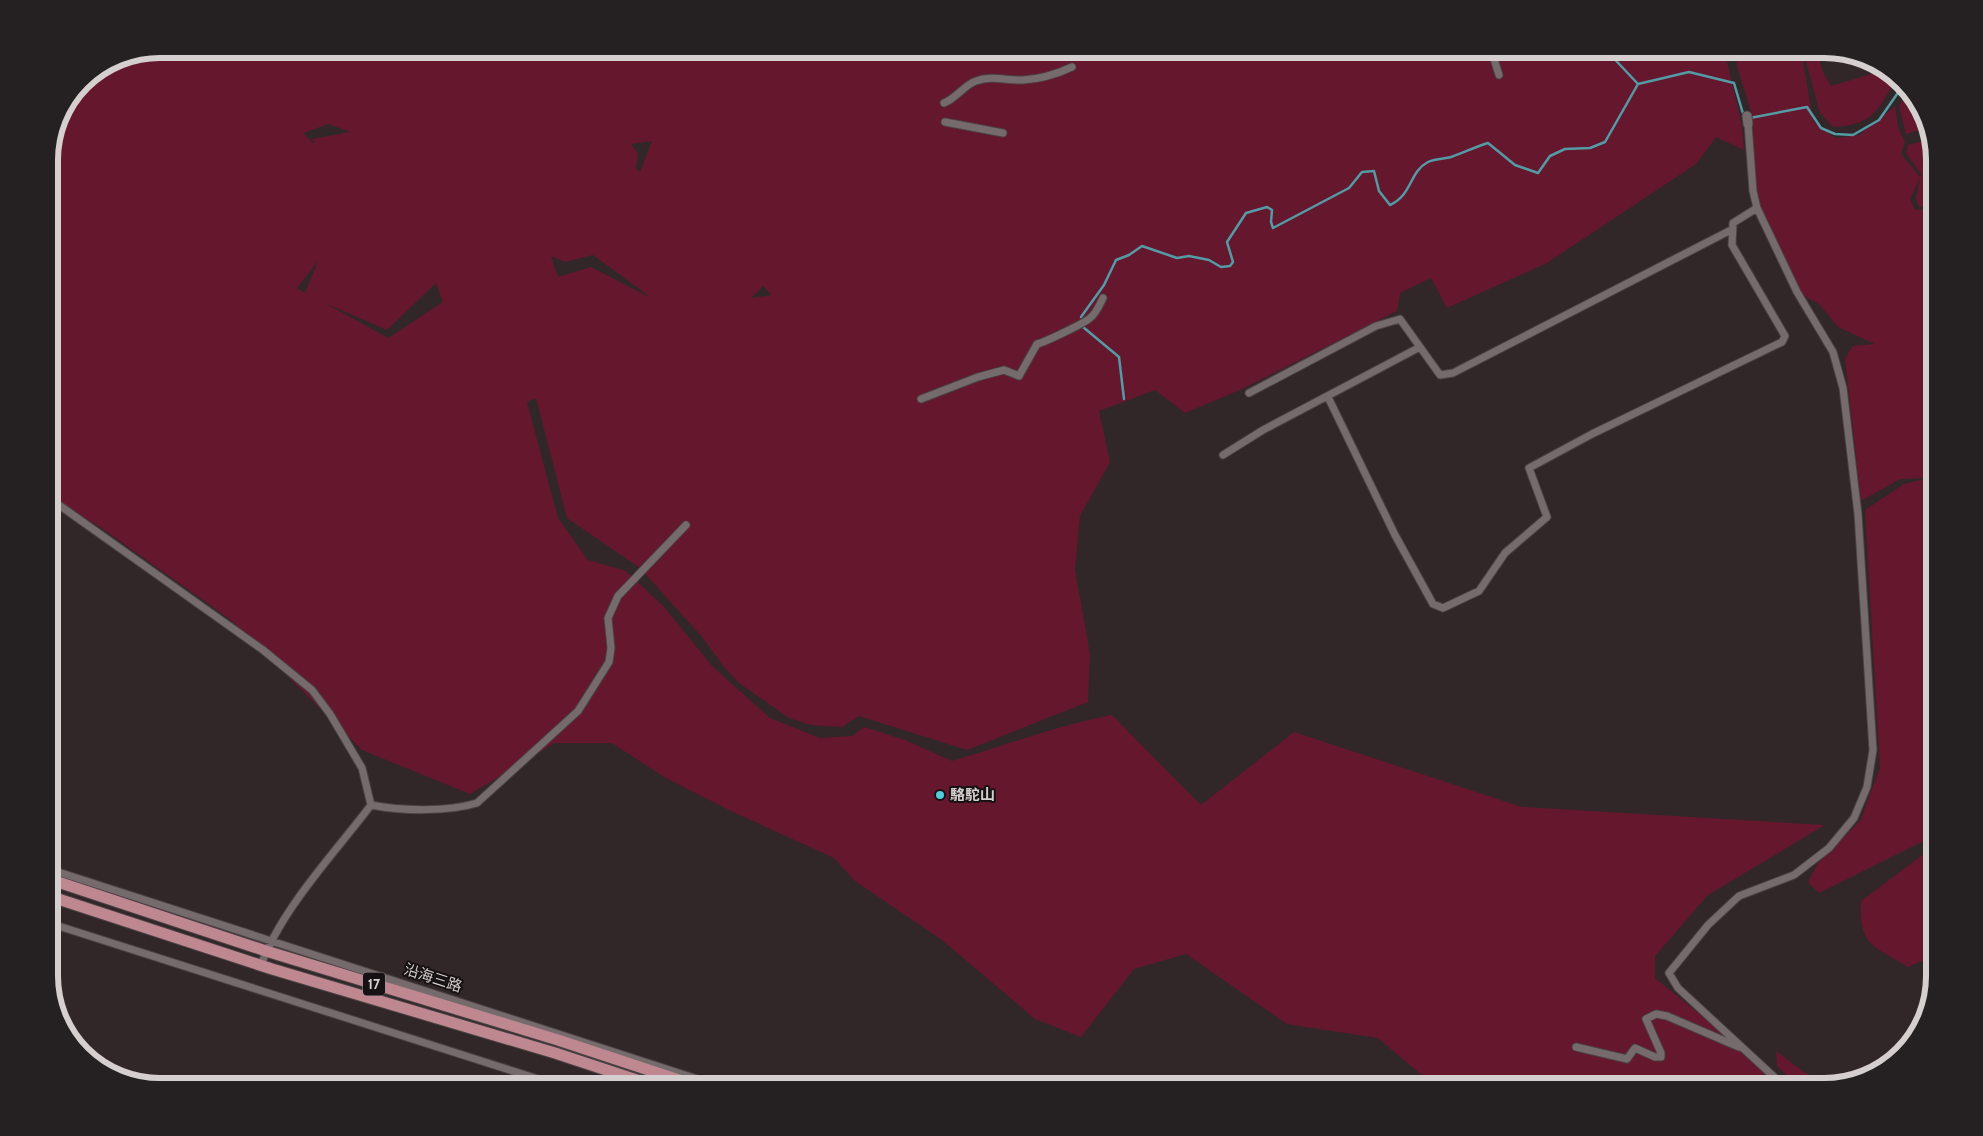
<svg xmlns="http://www.w3.org/2000/svg" width="1983" height="1136" viewBox="0 0 1983 1136" font-family="Cabin,'Noto Sans TC',sans-serif">
	<rect width="100%" height="100%" fill="#312729"/>
	<!-- green -->
	<path fill="#65172d" fill-rule="evenodd" d="M 160,49 L 1725,49 C 1730,83 1743,115 1744,150 L 1716,137 L 1696,164 L 1547,263 L 1447,308 L 1431,278 L 1400,293 L 1397,311 L 1240,390 L 1185,413 L 1155,390 L 1099,411 L 1110,462 L 1080,516 L 1075,570 L 1090,654 L 1088,702 L 967,750 L 859,716 L 842,727 L 811,725 L 789,718 L 739,683 L 724,667 L 703,638 L 640,568 L 567,518 L 536,398 L 527,402 L 558,518 L 588,560 L 626,571 L 665,608 L 713,667 L 770,718 L 820,738 L 852,736 L 864,727 L 905,740 L 952,761 C 1005,746 1057,725 1112,715 L 1201,805 L 1294,732 L 1522,807 L 1825,825 L 1708,895 L 1655,956 L 1655,978 L 1724,1034 L 1780,1087 L 1436,1087 L 1378,1038 L 1287,1024 L 1186,954 L 1134,969 L 1081,1037 L 1035,1019 L 942,940 L 855,881 L 834,858 L 733,812 L 664,777 L 612,743 L 555,743 L 470,794 L 362,750 L 231,620 L 100,527 L 49,498 L 49,153 L 57,117 L 81,81 L 117,57 ZM 329,124 L 350,132 L 312,139 L 315,145 L 303,133 ZM 652,141 L 640,172 L 636,169 L 638,154 L 631,144 ZM 593,255 L 649,296 L 649,297 L 591,267 L 558,277 L 551,256 L 565,262 ZM 318,261 L 305,293 L 297,288 ZM 436,283 L 443,302 L 388,338 L 325,303 L 387,330 ZM 763,286 L 772,295 L 752,298 L 752,297 Z
		M 1735,49 L 1801,49 L 1813,121 L 1835,138 L 1859,135 L 1895,106 L 1898,127 L 1905,142 L 1901,154 L 1920,177 L 1921,174 L 1906,153 L 1908,145 L 1930,139 L 1934,153 L 1934,207 L 1919,207 L 1916,198 L 1920,178 L 1910,199 L 1915,210 L 1934,208 L 1934,478 L 1900,479 L 1861,501 L 1845,358 L 1853,346 L 1875,344 L 1838,327 L 1819,304 L 1797,292 L 1754,196 L 1752,115 L 1737,66 Z
		M 1811,49 L 1816,49 L 1823,72 L 1831,86 L 1885,70 L 1895,80 C 1878,112 1871,125 1833,127 L 1820,113 L 1805,58 Z
		M 1908,92 L 1919,104 L 1926,128 L 1906,134 L 1899,106 Z
		M 1925,479 L 1934,480 L 1934,836 L 1819,893 L 1808,882 L 1818,863 L 1860,821 L 1880,768 L 1865,510 L 1904,484 Z
		M 1934,850 L 1934,956 L 1908,967 C 1873,945 1859,947 1861,901 L 1928,851 Z
		M 1776,1051 L 1804,1072 L 1830,1085 L 1799,1087 L 1777,1066 Z"/>
	<g fill="none" stroke-linecap="round" stroke-linejoin="round">
		<!-- stream -->
		<path stroke="#549ba5" stroke-width="2.5" d="M 1605,49 L 1638,84
			M 1750,118 L 1807,107 L 1821,128 L 1835,134 L 1853,135 L 1879,120 L 1902,87
			M 1081,317 L 1104,285 L 1116,260 L 1129,255 L 1142,246 L 1177,258 L 1189,256 L 1209,260 L 1221,267 L 1230,266 L 1233,262 L 1227,242 L 1246,213 L 1267,207 L 1272,210 L 1271,222 L 1273,228 L 1349,188 L 1362,172 L 1374,171 L 1379,191 L 1390,205 C 1413,194 1409,172 1428,162 C 1434,159 1444,159 1451,157 C 1463,153 1475,147 1488,143 L 1515,165 L 1538,173 L 1550,156 L 1565,149 L 1590,148 L 1605,142 L 1638,84 L 1689,72 L 1734,83 L 1744,117
			M 1083,327 L 1119,357 L 1124,399"/>
		<!-- minor casing -->
		<g stroke="#4a4243" stroke-width="9">
			<path id="minor" d="M 1491,49 L 1499,75
				M 944,103 C 957,98 964,85 976,81 C 992,75 1007,81 1023,80 C 1040,79 1057,74 1072,67
				M 945,122 L 1003,133
				M 1748,124 L 1753,191 L 1757,208 L 1797,292 L 1833,352 L 1843,388 L 1858,514 L 1873,750 L 1867,787 L 1854,818 L 1829,848 L 1794,875 L 1739,896 L 1708,925 L 1669,973 L 1678,988 L 1785,1087
				M 1249,393 L 1376,326 L 1400,319 L 1440,375 L 1453,373 L 1731,230
				M 1328,397 L 1395,535 L 1433,604 L 1443,608 L 1479,591 L 1505,553 L 1547,517 L 1529,468 L 1592,434 L 1782,342 L 1785,336 L 1732,245 L 1733,223 L 1757,208
				M 921,399 L 978,377 L 1004,370 L 1019,376 L 1037,344 C 1043,343 1085,323 1090,318 C 1096,314 1100,304 1103,298
				M 1223,455 L 1263,430 L 1420,347
				M 49,502 L 59,505 L 263,650 L 312,690 L 330,714 L 362,768 L 371,805 C 401,811 448,812 477,803 L 578,711 L 609,662 L 611,648 L 608,618 L 618,596 L 686,525
				M 49,869 L 722,1087
				M 49,923 L 563,1087
				M 261,965 C 282,908 334,854 371,805
				M 1576,1047 L 1627,1059 L 1635,1048 L 1655,1057 L 1661,1057 L 1661,1053 L 1646,1019 L 1656,1014 L 1667,1016 L 1739,1047"/>
		</g>
		<!-- tertiary casing -->
		<g stroke="#4a4243" stroke-width="11">
			<path id="tertiary" d="M 1747,116 L 1748,124"/>
		</g>
		<!-- primary casing -->
		<g stroke="#4a4243" stroke-width="13">
			<path id="primary" d="M 49,879 L 266,951 L 558,1040 L 700,1087
				M 49,896 L 272,969 L 555,1053 L 658,1087"/>
		</g>
		<!-- minor -->
		<use href="#minor" stroke="#766b6c" stroke-width="7"/>
		<!-- tertiary -->
		<use href="#tertiary" stroke="#766b6c" stroke-width="9"/>
		<!-- primary -->
		<use href="#primary" stroke="#bf8790" stroke-width="11"/>
	</g>
	<!-- markers -->
	<circle fill="#53cbdb" stroke="#161112" stroke-width="2" cx="940" cy="795" r="5"/>
	<g text-anchor="middle" dominant-baseline="central" stroke-width="4" stroke-linejoin="round" paint-order="stroke">
		<!-- shield labels -->
		<rect fill="#161112" stroke="#9c9697" stroke-width="1" x="363" y="972.5" width="22" height="23" rx="4"/>
		<g font-size="14" font-weight="bold" fill="#d6cfd0">
			<text x="374" y="984">17</text>
		</g>
		<!-- poi labels -->
		<g font-size="15" font-weight="bold" fill="#d6cfd0" stroke="#161112" text-anchor="start">
			<text x="950" y="795">駱駝山</text>
		</g>
		<!-- street labels -->
		<g font-size="15" fill="#d6cfd0" stroke="#161112">
			<text transform="translate(433 978) rotate(18)">沿海三路</text>
		</g>
	</g>
	<!-- crop -->
	<path d="M0 0H1983V1136H0ZM160 58H1824A102 102 0 0 1 1926 160V976A102 102 0 0 1 1824 1078H160A102 102 0 0 1 58 976V160A102 102 0 0 1 160 58Z" fill="#252021" fill-rule="evenodd"/>
	<path fill="none" stroke="#d6cfd0" stroke-width="6" d="M160 58H1824A102 102 0 0 1 1926 160V976A102 102 0 0 1 1824 1078H160A102 102 0 0 1 58 976V160A102 102 0 0 1 160 58Z"/>
</svg>
